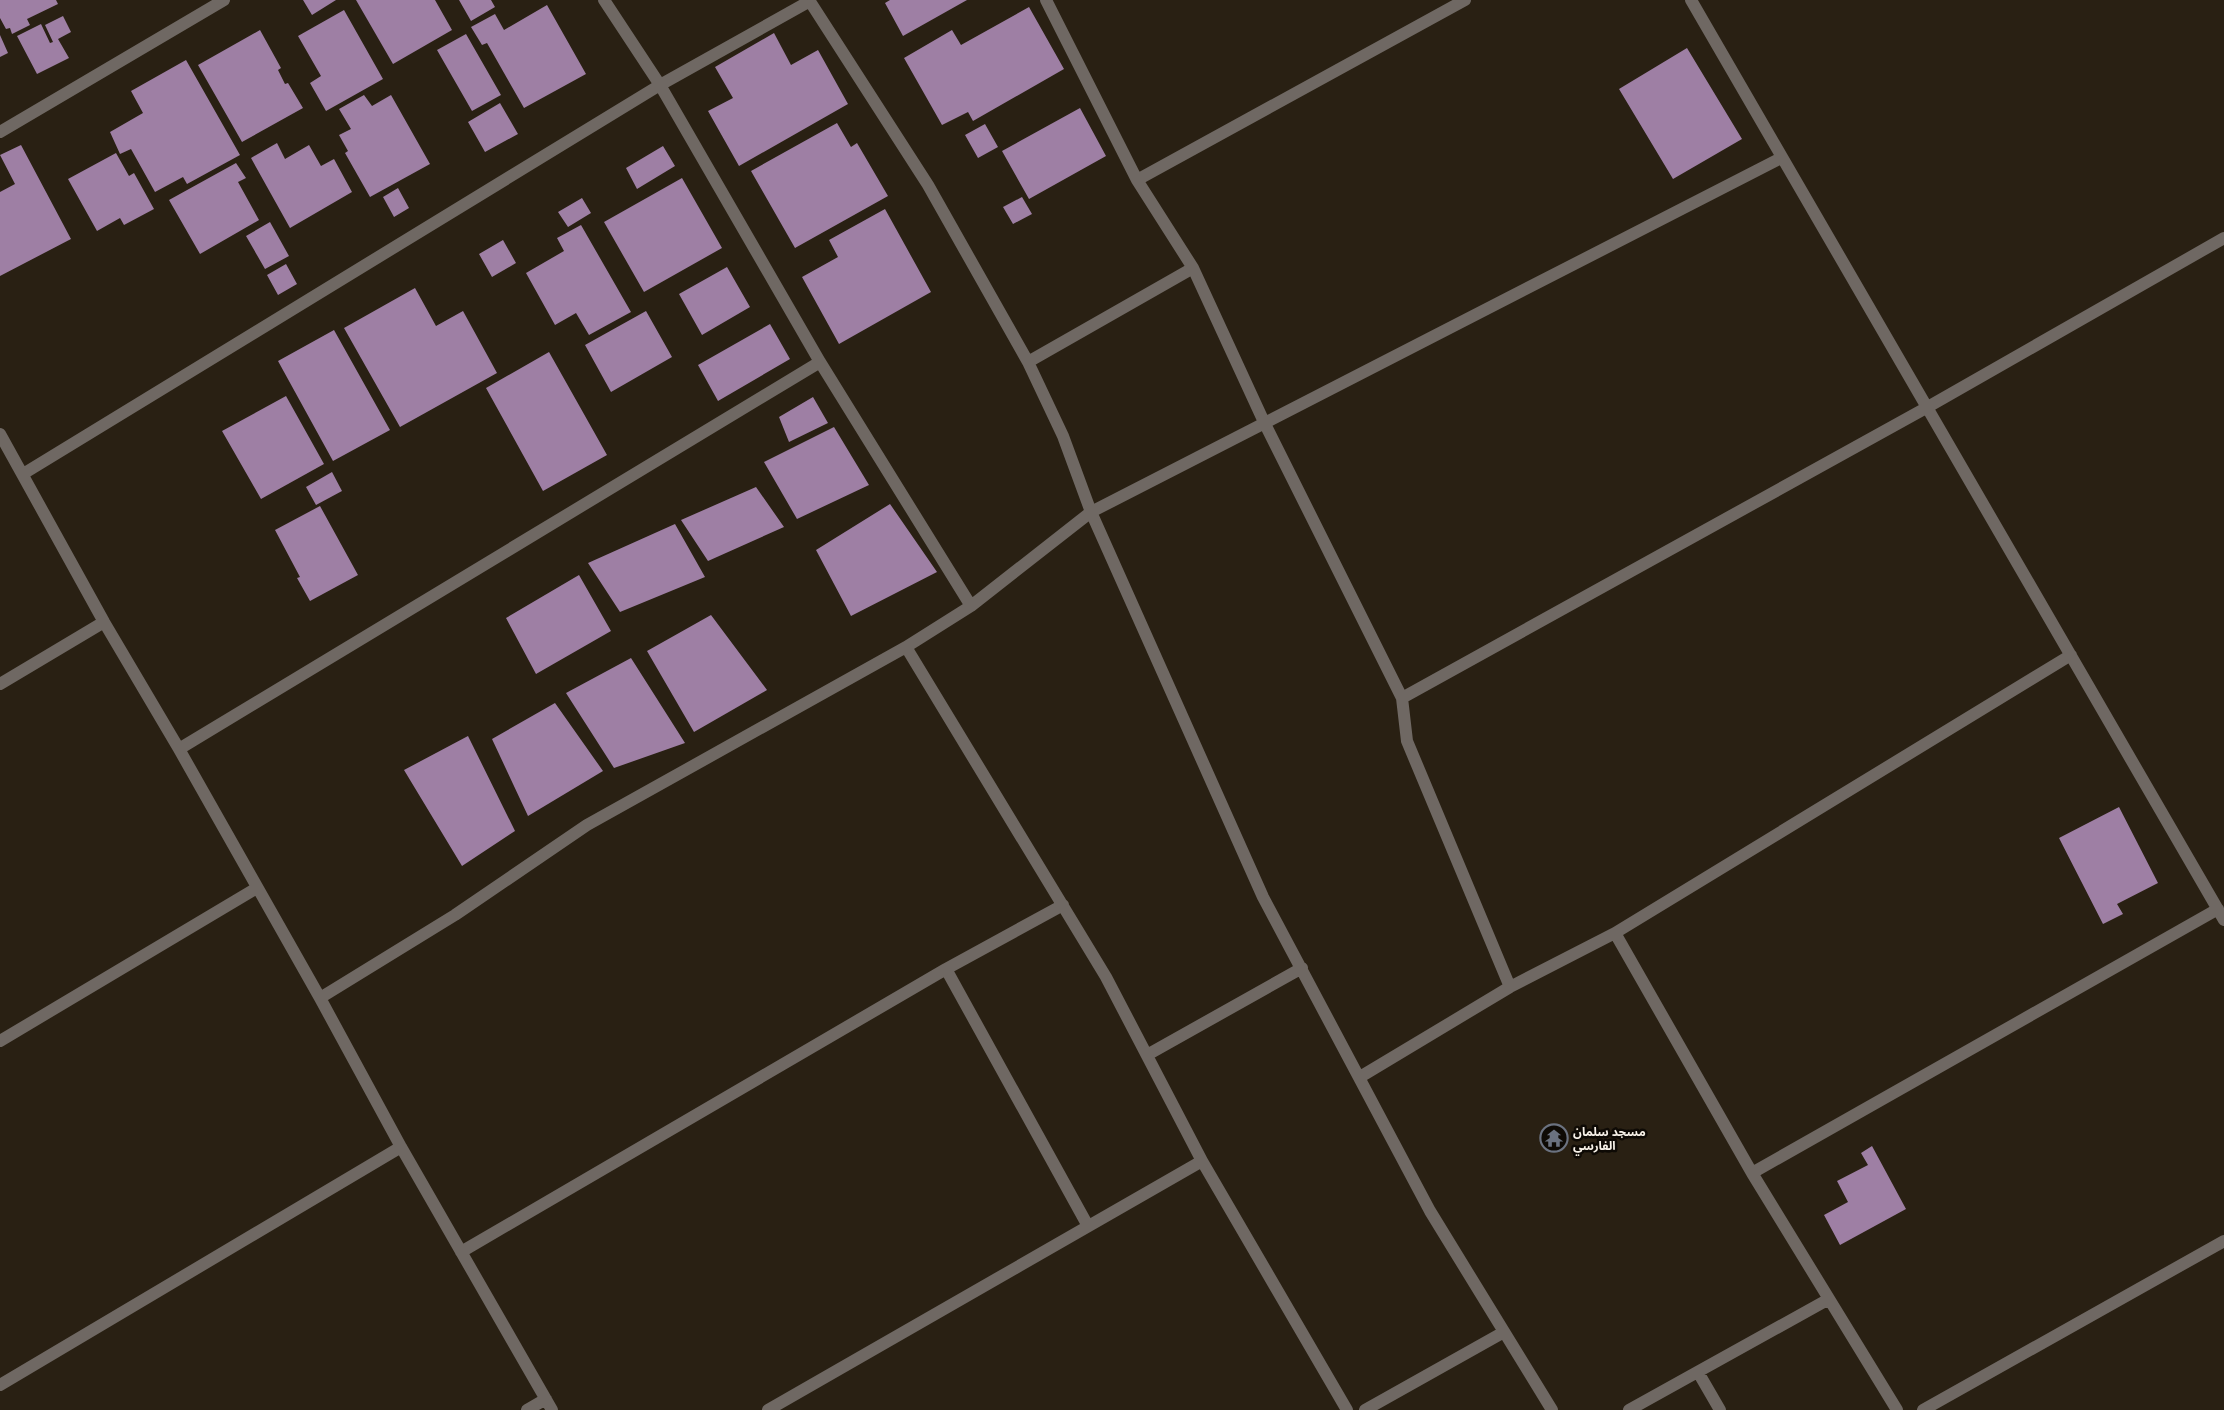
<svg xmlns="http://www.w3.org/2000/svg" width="2224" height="1410" viewBox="0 0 2224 1410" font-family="'Golos Text','Noto Sans Arabic',sans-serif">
	<rect width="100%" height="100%" fill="#292013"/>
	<!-- building -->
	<path fill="#9e7fa4" d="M 0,0 L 56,0 L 58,4 L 27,19 L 30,25 L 12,34 L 10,28 L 6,29 L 0,18 Z
		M 303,0 L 336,0 L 312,15 Z
		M 356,0 L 435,0 L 452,30 L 393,64 Z
		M 459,0 L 491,0 L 495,7 L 471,21 Z
		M 890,0 L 967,0 L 903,36 L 885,3 Z
		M 547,5 L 586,74 L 524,108 L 487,43 L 482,45 L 471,27 L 495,14 L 504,30 Z
		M 1029,7 L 1064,69 L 973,121 L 968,112 L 942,125 L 904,58 L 952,30 L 961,45 Z
		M 344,10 L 383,79 L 326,111 L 310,83 L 321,76 L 298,36 Z
		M 63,16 L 71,32 L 58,39 L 69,58 L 37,74 L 17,36 L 41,24 L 50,43 L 53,42 L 45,25 Z
		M 260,30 L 281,68 L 278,70 L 285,84 L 288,83 L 303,108 L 242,142 L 198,65 Z
		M 774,33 L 791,65 L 818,50 L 848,104 L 739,166 L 708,111 L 733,98 L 715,67 Z
		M 466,34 L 501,95 L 472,111 L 437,50 Z
		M 0,35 L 8,53 L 0,57 Z
		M 1687,48 L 1742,139 L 1673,179 L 1619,89 Z
		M 186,60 L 240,155 L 187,184 L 183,177 L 155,192 L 131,149 L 120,154 L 110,132 L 143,113 L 131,91 Z
		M 364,95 L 372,106 L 391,95 L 430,164 L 370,197 L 345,153 L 348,151 L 339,135 L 351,129 L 339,109 Z
		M 500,103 L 518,134 L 485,152 L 468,122 Z
		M 1080,108 L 1106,156 L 1029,199 L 1002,151 Z
		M 837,123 L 851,147 L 857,143 L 888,196 L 795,248 L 751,171 Z
		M 985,124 L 998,147 L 978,158 L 965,135 Z
		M 277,143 L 285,159 L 309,145 L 321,166 L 334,159 L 352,192 L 290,228 L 251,158 Z
		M 21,145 L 71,239 L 0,276 L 0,192 L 15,184 L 0,155 Z
		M 663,146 L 675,166 L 637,189 L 626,168 Z
		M 116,153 L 129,176 L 134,173 L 154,209 L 124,225 L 120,218 L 97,231 L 68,179 Z
		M 236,163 L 246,178 L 238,182 L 259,220 L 200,254 L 169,200 Z
		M 682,178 L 722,248 L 644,292 L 604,222 Z
		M 398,188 L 409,208 L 394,217 L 383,197 Z
		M 1022,197 L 1032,214 L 1013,224 L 1003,207 Z
		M 582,198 L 591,213 L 568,227 L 558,212 Z
		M 885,209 L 931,292 L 839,344 L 802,277 L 838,257 L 829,240 Z
		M 270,222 L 289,256 L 265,269 L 246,236 Z
		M 581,225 L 631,312 L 589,335 L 576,313 L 555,325 L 526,273 L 564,251 L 557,238 Z
		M 503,240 L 516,263 L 492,277 L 479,254 Z
		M 286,264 L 297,284 L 278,295 L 267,275 Z
		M 727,267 L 750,307 L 702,335 L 679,294 Z
		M 415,288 L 436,326 L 463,311 L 497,373 L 400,427 L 344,328 Z
		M 646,311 L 672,357 L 611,392 L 585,345 Z
		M 770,324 L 790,359 L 718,401 L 698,365 Z
		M 334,330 L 390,430 L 333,461 L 278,361 Z
		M 549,352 L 607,455 L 543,491 L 486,388 Z
		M 286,396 L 324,464 L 261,499 L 222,431 Z
		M 813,397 L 828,423 L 789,442 L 779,417 Z
		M 834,427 L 869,485 L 797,519 L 764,462 Z
		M 332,472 L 342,491 L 316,505 L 306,487 Z
		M 756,487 L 784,527 L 708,561 L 681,520 Z
		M 890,504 L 937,572 L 851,616 L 816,550 Z
		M 320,506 L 358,575 L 310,601 L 297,578 L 300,577 L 275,530 Z
		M 675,524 L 705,577 L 620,612 L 588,563 Z
		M 579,575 L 611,631 L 536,674 L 506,618 Z
		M 711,615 L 767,690 L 694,732 L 647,651 Z
		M 631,658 L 685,743 L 614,768 L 566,693 Z
		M 555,703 L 603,771 L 528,816 L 492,739 Z
		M 468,736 L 515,831 L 462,866 L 404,770 Z
		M 2119,807 L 2158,883 L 2117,904 L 2123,914 L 2103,924 L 2059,838 Z
		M 1872,1146 L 1906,1209 L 1840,1245 L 1824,1215 L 1848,1202 L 1837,1181 L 1868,1165 L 1861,1153 Z"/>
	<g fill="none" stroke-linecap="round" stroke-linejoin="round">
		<!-- minor -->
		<path stroke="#6f6863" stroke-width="12" d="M 604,0 L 660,85 L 820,362 L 971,606
			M 809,0 L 928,185 L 1028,362 L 1063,436 L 1091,512 L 1263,897 L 1430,1211 L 1552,1410
			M 1046,0 L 1137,180 L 1193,268 L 1264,422 L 1402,698 L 1407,741 L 1510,987
			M 1691,0 L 2224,920
			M 0,132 L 224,0
			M 1137,180 L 1465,0
			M 1028,362 L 1193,268
			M 0,434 L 104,622 L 179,749 L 320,998 L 401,1147 L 552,1410
			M 23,474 L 660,85 L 810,1
			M 906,647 L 1106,977 L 1202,1161 L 1347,1410
			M 0,684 L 104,622
			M 1402,698 L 1926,408 L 2224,238
			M 179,749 L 820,362
			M 1615,933 L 1752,1173 L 1897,1410
			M 946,969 L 1088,1226
			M 320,998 L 455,915 L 587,825 L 906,647 L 971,606 L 1091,512 L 1781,158
			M 0,1041 L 257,888
			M 1147,1055 L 1302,968
			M 1360,1077 L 1510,987 L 1615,933 L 2071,655
			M 1752,1173 L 2218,909
			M 461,1252 L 946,969 L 1063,905
			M 1698,1372 L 1720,1410
			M 0,1385 L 401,1147
			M 527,1410 L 546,1399
			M 768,1410 L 1202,1161
			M 1365,1410 L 1504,1332
			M 1629,1410 L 1829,1299
			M 1923,1410 L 2224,1241"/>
	</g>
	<!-- icons -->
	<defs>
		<g id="temple-ring" transform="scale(1.4375)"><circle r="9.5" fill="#0e0a05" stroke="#6b7280" stroke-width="1.5"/><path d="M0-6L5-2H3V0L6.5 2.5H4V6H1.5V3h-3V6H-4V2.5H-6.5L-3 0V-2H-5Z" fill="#6b7280"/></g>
	</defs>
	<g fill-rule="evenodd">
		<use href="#temple-ring" x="1554" y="1138"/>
	</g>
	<g text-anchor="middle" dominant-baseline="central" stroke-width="5" stroke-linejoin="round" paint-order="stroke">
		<!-- poi labels -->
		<g font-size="12" font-weight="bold" fill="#f8f2e9" stroke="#0e0a05" text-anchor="start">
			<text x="1573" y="1131">مسجد سلمان<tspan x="1573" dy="14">الفارسي</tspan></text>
		</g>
	</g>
</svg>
